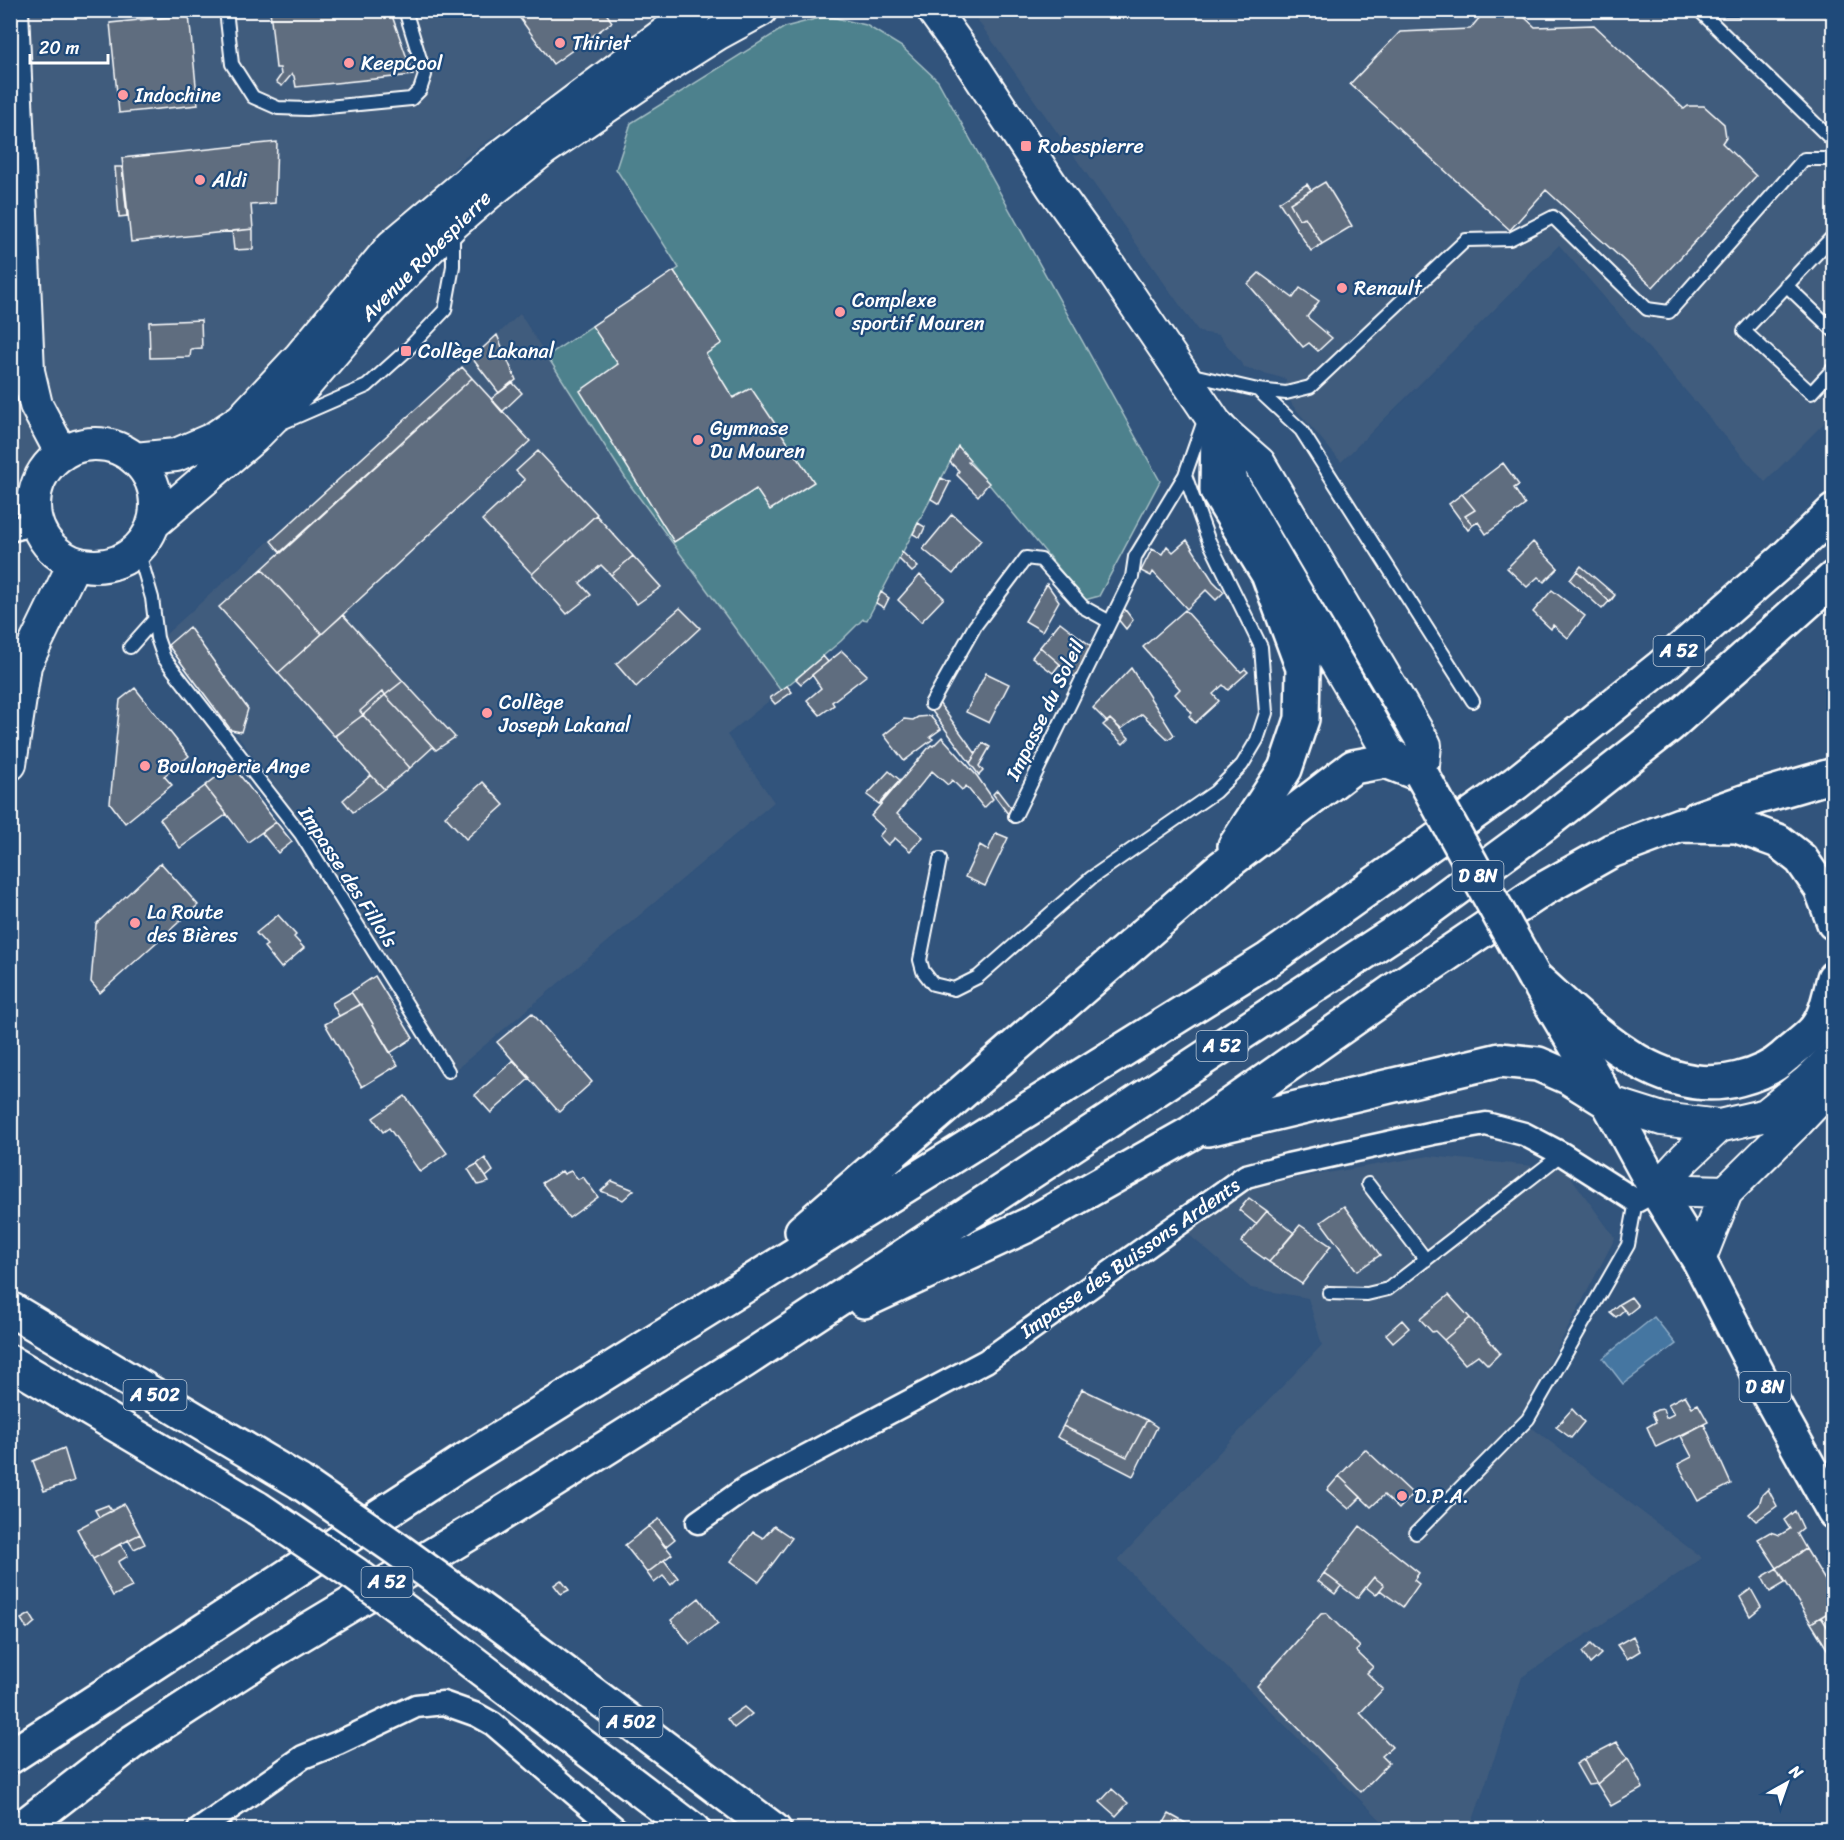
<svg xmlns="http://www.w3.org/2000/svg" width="1844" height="1840" viewBox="0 0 1844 1840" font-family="Sriracha,sans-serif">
	<rect width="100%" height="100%" fill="#32547c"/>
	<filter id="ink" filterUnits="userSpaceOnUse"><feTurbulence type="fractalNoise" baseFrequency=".0167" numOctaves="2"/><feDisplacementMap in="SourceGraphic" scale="12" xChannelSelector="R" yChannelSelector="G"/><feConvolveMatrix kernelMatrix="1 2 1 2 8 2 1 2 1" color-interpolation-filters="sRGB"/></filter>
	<g filter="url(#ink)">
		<!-- built -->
		<path fill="#405c7d" d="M 11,11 L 669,11 L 464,158 L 241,395 L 194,435 L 149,447 L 108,429 L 77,429 L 47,442 L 20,476 L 11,544 Z
			M 971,11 L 1833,11 L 1833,414 L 1765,482 L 1559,245 L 1341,462 L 1293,406 L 1286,393 L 1286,379 L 1245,368 L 1219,335 L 1199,332 Z
			M 520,314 L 629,485 L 781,691 L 727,735 L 774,802 L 454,1071 L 317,843 L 164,636 Z
			M 1429,1156 L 1565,1169 L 1615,1238 L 1523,1414 L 1531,1427 L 1702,1558 L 1522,1677 L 1470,1829 L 1390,1829 L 1118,1560 L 1248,1422 L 1322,1345 L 1308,1298 L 1251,1288 L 1187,1233 L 1255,1185 Z"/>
		<!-- green -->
		<path fill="#4e818d" stroke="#a6c0c6" stroke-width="1.5" d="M 827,16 L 866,25 L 902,47 L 938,81 L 1160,481 L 1099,596 L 1085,600 L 958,447 L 867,620 L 863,619 L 841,641 L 781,691 L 630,485 L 547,356 L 679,268 L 616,169 L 631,123 L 785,27 Z"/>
		<!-- water -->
		<path fill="#4476a1" stroke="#8fadc7" stroke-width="1.5" d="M 1654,1317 L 1676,1344 L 1623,1384 L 1603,1358 Z"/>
		<!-- building -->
		<path fill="#5f6d7f" stroke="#fff" stroke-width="1.5" d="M 270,10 L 390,10 L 413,75 L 296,87 L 294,76 L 292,74 L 282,86 L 276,82 L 281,75 L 280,68 L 276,68 Z
			M 514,10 L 604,10 L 612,22 L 553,64 Z
			M 1720,10 L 1742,10 L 1742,16 L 1721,16 Z
			M 189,15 L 198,105 L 119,113 L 110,23 Z
			M 1522,15 L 1535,27 L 1594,25 L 1684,109 L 1688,106 L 1704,106 L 1724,124 L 1726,137 L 1722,143 L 1756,176 L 1653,287 L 1546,190 L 1510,230 L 1350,84 L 1400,32 L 1470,29 L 1480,17 Z
			M 277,142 L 275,203 L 251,205 L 253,229 L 131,242 L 122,158 Z
			M 115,167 L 122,167 L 127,216 L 119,217 Z
			M 1325,182 L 1352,226 L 1322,244 L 1305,217 L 1299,219 L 1290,203 Z
			M 1307,184 L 1311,190 L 1290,203 L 1299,219 L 1305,217 L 1322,244 L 1311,251 L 1279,202 Z
			M 253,229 L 253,249 L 234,250 L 232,231 Z
			M 674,271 L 722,343 L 706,354 L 733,398 L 751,388 L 814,482 L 770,510 L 756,489 L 674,542 L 580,391 L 618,364 L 592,326 Z
			M 1259,273 L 1293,298 L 1300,288 L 1319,301 L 1307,317 L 1332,338 L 1318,351 L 1309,343 L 1303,347 L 1248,284 Z
			M 201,320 L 202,348 L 191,349 L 190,357 L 150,358 L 149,322 Z
			M 497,335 L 516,380 L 499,393 L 472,358 Z
			M 462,367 L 472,378 L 281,553 L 271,541 Z
			M 472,378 L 530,441 L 322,634 L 262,569 Z
			M 512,382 L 522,393 L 502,412 L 491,399 Z
			M 958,446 L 970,460 L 968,462 L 989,483 L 978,496 L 957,475 L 959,471 L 950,462 Z
			M 538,451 L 597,514 L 532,574 L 482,520 L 525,480 L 516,471 Z
			M 1503,463 L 1519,485 L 1514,488 L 1525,505 L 1486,534 L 1478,522 L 1473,525 L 1465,516 L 1475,510 L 1462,494 Z
			M 941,478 L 950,482 L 939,504 L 931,499 Z
			M 1462,494 L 1475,510 L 1465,516 L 1473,525 L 1468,530 L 1449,504 Z
			M 952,514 L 981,540 L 953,574 L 923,549 Z
			M 596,515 L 633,556 L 611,575 L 601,565 L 580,583 L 591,595 L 567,614 L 532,574 Z
			M 918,523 L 925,527 L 920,538 L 913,534 Z
			M 1187,540 L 1213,581 L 1224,592 L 1216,600 L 1206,590 L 1187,609 L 1153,572 L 1151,576 L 1141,571 L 1152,549 L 1162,554 L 1167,546 L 1173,552 Z
			M 1533,542 L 1558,568 L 1544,582 L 1538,577 L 1527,587 L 1507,568 Z
			M 902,552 L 918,567 L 912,572 L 899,559 Z
			M 633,556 L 661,587 L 637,604 L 611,575 Z
			M 1581,566 L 1615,595 L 1610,602 L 1577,571 Z
			M 1581,566 L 1615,595 L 1602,609 L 1570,580 Z
			M 262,569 L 322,634 L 278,673 L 219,607 Z
			M 920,575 L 944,598 L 921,622 L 898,600 Z
			M 1047,584 L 1059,601 L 1042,631 L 1025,621 Z
			M 1552,590 L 1585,616 L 1568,638 L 1553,625 L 1551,629 L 1533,612 Z
			M 881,592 L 889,598 L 884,608 L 876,603 Z
			M 1123,607 L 1133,620 L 1126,629 L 1117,618 Z
			M 680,608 L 700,628 L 636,687 L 616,664 Z
			M 1185,610 L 1241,672 L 1245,669 L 1248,672 L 1228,690 L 1223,685 L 1213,694 L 1219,701 L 1195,723 L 1189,716 L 1192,713 L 1175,694 L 1180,689 L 1143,647 Z
			M 343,615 L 403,681 L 385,695 L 383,691 L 360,711 L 363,715 L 334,736 L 278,673 Z
			M 1060,622 L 1091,646 L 1075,677 L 1040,647 Z
			M 189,627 L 248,709 L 241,732 L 231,730 L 168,645 Z
			M 1040,647 L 1060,664 L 1053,673 L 1032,657 Z
			M 842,651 L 867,675 L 832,702 L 834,705 L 820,715 L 807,700 L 821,688 L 812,675 Z
			M 823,656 L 828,662 L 801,684 L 796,679 Z
			M 1131,668 L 1174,735 L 1168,739 L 1142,714 L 1121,729 L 1110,719 L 1107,722 L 1093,708 Z
			M 986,673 L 1009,684 L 989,723 L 966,712 Z
			M 403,681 L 455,737 L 436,750 L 385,695 Z
			M 787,686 L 792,692 L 775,704 L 770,698 Z
			M 135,688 L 189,756 L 164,776 L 172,785 L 125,823 L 110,803 L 120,700 Z
			M 383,691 L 385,695 L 363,715 L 360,711 Z
			M 385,695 L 433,747 L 410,768 L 363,715 Z
			M 939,703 L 976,754 L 970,763 L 932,711 Z
			M 363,715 L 410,768 L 384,789 L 335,736 Z
			M 930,716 L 941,729 L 930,737 L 933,739 L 904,761 L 884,735 L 904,719 L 913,720 L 918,717 Z
			M 1110,719 L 1129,738 L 1123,744 L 1103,725 Z
			M 942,737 L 977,776 L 993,799 L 984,808 L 966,786 L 962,790 L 952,780 L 948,785 L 932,771 L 897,814 L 923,837 L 910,851 L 895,838 L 888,845 L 879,836 L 885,829 L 871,816 L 931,745 L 933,746 Z
			M 983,743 L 990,747 L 979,766 L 983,771 L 979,775 L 970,763 Z
			M 232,765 L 276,822 L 248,842 L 205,786 Z
			M 889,771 L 900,780 L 879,804 L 867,795 Z
			M 371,775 L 384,789 L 353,812 L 343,800 Z
			M 483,782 L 504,805 L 466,839 L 445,816 Z
			M 205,786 L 227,814 L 180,848 L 160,819 Z
			M 997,790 L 1011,808 L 1008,814 L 993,794 Z
			M 276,822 L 292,842 L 278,853 L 262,833 Z
			M 996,833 L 1008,838 L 985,886 L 965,877 L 980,845 L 988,850 Z
			M 161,863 L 198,905 L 100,993 L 91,982 L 96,924 Z
			M 278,915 L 296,935 L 294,937 L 304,948 L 281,968 L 264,947 L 267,945 L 256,933 Z
			M 375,976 L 413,1038 L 390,1053 L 361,1004 L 360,1005 L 351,992 Z
			M 351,992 L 360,1005 L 339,1016 L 332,1003 Z
			M 361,1004 L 398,1065 L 362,1087 L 325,1024 Z
			M 532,1013 L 592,1082 L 559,1112 L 497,1042 Z
			M 514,1060 L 530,1078 L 491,1113 L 475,1095 Z
			M 405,1096 L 447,1153 L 420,1172 L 389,1128 L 383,1132 L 373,1118 Z
			M 485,1158 L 493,1171 L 486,1177 L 477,1164 Z
			M 477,1164 L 486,1177 L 489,1182 L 478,1185 L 468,1169 Z
			M 562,1171 L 564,1174 L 571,1171 L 578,1179 L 583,1177 L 598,1197 L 569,1218 L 542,1183 Z
			M 612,1181 L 634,1190 L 623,1200 L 601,1191 Z
			M 1249,1198 L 1267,1211 L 1256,1224 L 1239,1210 Z
			M 1344,1206 L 1380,1255 L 1357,1271 L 1321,1222 Z
			M 1267,1211 L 1294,1233 L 1269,1262 L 1241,1242 Z
			M 1300,1225 L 1331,1246 L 1302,1284 L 1269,1262 Z
			M 1449,1295 L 1470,1318 L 1444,1340 L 1435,1331 L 1432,1332 L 1420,1319 Z
			M 1631,1297 L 1638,1306 L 1628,1314 L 1619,1304 Z
			M 1619,1304 L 1624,1310 L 1616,1317 L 1610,1312 Z
			M 1470,1318 L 1500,1353 L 1488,1365 L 1478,1355 L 1465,1364 L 1444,1340 Z
			M 1402,1320 L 1409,1328 L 1393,1342 L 1386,1334 Z
			M 1082,1389 L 1147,1420 L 1127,1457 L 1063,1426 Z
			M 1685,1395 L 1692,1407 L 1698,1404 L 1708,1422 L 1656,1447 L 1647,1427 L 1656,1422 L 1652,1413 L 1657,1410 L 1663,1409 L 1666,1418 L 1674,1414 L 1668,1404 Z
			M 1572,1409 L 1584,1422 L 1571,1438 L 1556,1427 Z
			M 1147,1420 L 1157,1427 L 1133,1476 L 1057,1437 L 1063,1426 L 1127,1457 Z
			M 1704,1424 L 1731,1484 L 1698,1501 L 1678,1464 L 1692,1457 L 1681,1436 Z
			M 64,1448 L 74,1481 L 44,1491 L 33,1461 Z
			M 1365,1449 L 1413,1494 L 1399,1509 L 1384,1495 L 1371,1507 L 1339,1476 Z
			M 1339,1476 L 1361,1497 L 1349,1509 L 1327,1490 Z
			M 1768,1489 L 1777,1506 L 1756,1521 L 1749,1514 L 1759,1505 L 1762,1495 Z
			M 124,1504 L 140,1534 L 93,1559 L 77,1529 Z
			M 108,1505 L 112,1511 L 99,1517 L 95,1510 Z
			M 1795,1511 L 1803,1528 L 1797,1533 L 1806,1549 L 1777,1568 L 1758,1539 L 1770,1532 L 1780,1535 L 1790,1529 L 1784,1520 Z
			M 659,1519 L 675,1539 L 665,1547 L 649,1526 Z
			M 649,1526 L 672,1554 L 647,1573 L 625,1545 Z
			M 774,1526 L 792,1538 L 759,1582 L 731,1561 L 753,1532 L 763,1538 Z
			M 1360,1526 L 1419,1573 L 1414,1580 L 1419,1584 L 1403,1607 L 1380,1590 L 1384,1585 L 1374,1577 L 1357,1598 L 1324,1573 Z
			M 140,1534 L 145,1544 L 134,1549 L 128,1540 Z
			M 120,1544 L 128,1556 L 118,1562 L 132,1587 L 113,1596 L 93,1559 Z
			M 1806,1549 L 1834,1595 L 1834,1609 L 1811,1623 L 1777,1568 Z
			M 664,1560 L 678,1578 L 671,1585 L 663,1576 L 654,1583 L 647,1573 Z
			M 1777,1568 L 1785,1583 L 1770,1592 L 1762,1577 Z
			M 1324,1573 L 1341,1586 L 1335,1594 L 1318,1581 Z
			M 1374,1577 L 1384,1585 L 1376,1595 L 1366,1587 Z
			M 561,1580 L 569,1590 L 561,1594 L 554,1585 Z
			M 1751,1589 L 1761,1607 L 1750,1616 L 1740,1597 Z
			M 699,1598 L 718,1623 L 690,1644 L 671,1620 Z
			M 1834,1609 L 1834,1637 L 1821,1617 Z
			M 1326,1613 L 1360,1647 L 1356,1651 L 1373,1667 L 1367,1673 L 1383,1689 L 1360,1713 L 1392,1747 L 1382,1756 L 1389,1763 L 1361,1792 L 1257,1686 L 1321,1614 Z
			M 30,1614 L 35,1622 L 27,1629 L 21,1619 Z
			M 1821,1617 L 1834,1637 L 1834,1660 L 1811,1623 Z
			M 1633,1636 L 1640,1651 L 1627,1659 L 1617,1645 Z
			M 1591,1644 L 1601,1654 L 1590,1664 L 1582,1652 Z
			M 744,1707 L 752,1714 L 734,1728 L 727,1719 Z
			M 1617,1742 L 1628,1758 L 1597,1784 L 1584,1759 Z
			M 1628,1758 L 1643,1788 L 1611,1806 L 1597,1784 Z
			M 1584,1759 L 1597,1784 L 1588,1785 L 1576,1764 Z
			M 1112,1789 L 1128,1803 L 1116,1816 L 1100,1802 Z
			M 1169,1814 L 1198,1830 L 1160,1830 Z"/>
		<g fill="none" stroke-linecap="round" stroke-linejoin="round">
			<!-- service casing -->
			<g stroke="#fff" stroke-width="16">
				<path id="service" d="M 226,10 L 232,64 L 253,97 L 278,108 L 307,109 L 411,99 L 420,90 L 425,75 L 405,10
					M 1699,10 L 1834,142
					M 1834,235 L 1744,331 L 1811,393 L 1834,368
					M 1786,285 L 1834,331
					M 1188,374 L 1258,390 L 1286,393 L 1310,387 L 1466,240 L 1510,239 L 1553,217 L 1647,309 L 1669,312 L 1804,159 L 1834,159
					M 1258,390 L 1301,430 L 1473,701
					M 282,423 L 367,386 L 406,351 L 445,310 L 453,266 L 453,233
					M 138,550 L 152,598 L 157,638 L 164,658 L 301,834 L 448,1071
					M 130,647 L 154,620
					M 931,704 L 975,626 L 1026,558 L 1041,560 L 1083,607 L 1110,622
					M 1015,816 L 1132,577 L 1135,557 L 1185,475 L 1206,415
					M 940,859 L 920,960 L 923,971 L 933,984 L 954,989 L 978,977 L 1091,878 L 1215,792 L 1242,765 L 1257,740 L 1266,713 L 1261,647 L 1208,539 L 1185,475
					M 1368,1184 L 1426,1260
					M 1329,1293 L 1367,1294 L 1388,1289 L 1562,1154
					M 1416,1533 L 1528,1419 L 1628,1245 L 1636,1201"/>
			</g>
			<!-- minor casing -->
			<g stroke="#fff" stroke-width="27">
				<path id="minor" d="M 10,530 L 36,523
					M 698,1522 L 746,1488 L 986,1361 L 1246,1176 L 1288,1165 L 1433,1133 L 1486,1124 L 1524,1134 L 1562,1154 L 1636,1201 L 1656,1190
					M 199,1830 L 303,1757 L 338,1743 L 416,1706 L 443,1703 L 477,1715 L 493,1724 L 617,1830"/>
			</g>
			<!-- secondary casing -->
			<g stroke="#fff" stroke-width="36">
				<path id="secondary" d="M 12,10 L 28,371 L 36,405 L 62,454
					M 933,10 L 971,63 L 1054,189 L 1108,264 L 1218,427 L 1259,463 L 1425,745 L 1422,775 L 1389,753 L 1232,483 L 1222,446
					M34 505a61 61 0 1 1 122 0a61 61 0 1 1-122 0Z
					M 135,459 L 176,455 L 213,439 L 241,420 L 300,357 L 392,246 L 480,172 L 696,10
					M 155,522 L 254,437 L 307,383 L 368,312 L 452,225 L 489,193 L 544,149 L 660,70 L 717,34 L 761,10
					M 10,764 L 25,665 L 74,564
					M 1608,1102 L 1662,1119 L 1719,1126 L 1766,1115 L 1807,1082 L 1834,1056
					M 1656,1190 L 1685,1158 L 1719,1126
					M 1656,1190 L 1726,1192
					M 1699,1260 L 1726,1192 L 1798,1121 L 1834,1083"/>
			</g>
			<!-- primary casing -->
			<g stroke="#fff" stroke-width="38">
				<path id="primary" d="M 1541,987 L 1595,1078 L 1656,1190 L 1699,1260 L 1764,1386 L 1834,1512"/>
			</g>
			<!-- motorway casing -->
			<g stroke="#fff" stroke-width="38">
				<path id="motorway" d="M 1218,427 L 1217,491 L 1268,574 L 1303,668 L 1302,719 L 1285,769 L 1235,846
					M 1698,818 L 1755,798 L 1834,775
					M 1534,977 C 1588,1025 1658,1101 1739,1079 C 1755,1075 1771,1069 1784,1057 C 1793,1049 1803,1042 1812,1033 C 1826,1019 1829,997 1834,978
					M 1208,1129 L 1500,1060 L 1538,1064 L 1568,1077 L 1608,1102
					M 802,1231 L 1222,867 L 1353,767 L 1386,761 L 1422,775
					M 864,1301 L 1028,1225 L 1191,1133 L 1403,984 L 1542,890 L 1611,851 L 1680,825 L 1737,826 L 1778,841 L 1801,859 L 1821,888 L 1834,923
					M 10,1309 L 300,1482
					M 10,1362 L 257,1508
					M 488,1615 L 774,1830
					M 446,1642 L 693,1830
					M 10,1757 L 459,1464 L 1269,959 L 1516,783 L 1661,667 L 1783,560 L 1834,511
					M 19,1830 L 131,1743 L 273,1651 L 493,1519 L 744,1361 L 1414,920 L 1543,825 L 1669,726 L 1834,578"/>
			</g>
			<!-- service -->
			<use href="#service" stroke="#1f4a7a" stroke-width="12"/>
			<!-- minor -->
			<use href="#minor" stroke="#1f4a7a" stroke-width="22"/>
			<!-- secondary -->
			<use href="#secondary" stroke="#1f4a7a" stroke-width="32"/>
			<!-- primary -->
			<use href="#primary" stroke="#1f4a7a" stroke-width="33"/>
			<!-- motorway -->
			<use href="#motorway" stroke="#1f4a7a" stroke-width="33"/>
			<!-- primary-bridge casing -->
			<g stroke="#fff" stroke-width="38" stroke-linecap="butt">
				<path id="primary-bridge" d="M 1422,775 L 1534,977"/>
			</g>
			<!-- motorway-bridge casing -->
			<g stroke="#fff" stroke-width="38" stroke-linecap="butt">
				<path id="motorway-bridge" d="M 300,1482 L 394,1547 L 488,1615
					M 257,1508 L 355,1574 L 446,1642"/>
			</g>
			<!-- primary-bridge -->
			<use href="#primary-bridge" stroke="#1f4a7a" stroke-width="33"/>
			<!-- motorway-bridge -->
			<use href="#motorway-bridge" stroke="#1f4a7a" stroke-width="33"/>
		</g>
	</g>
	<!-- markers -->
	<g fill="#ff9aa2" stroke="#1f4a7a" stroke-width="2">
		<circle cx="560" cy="43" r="6"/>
		<circle cx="349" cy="63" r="6"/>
		<circle cx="123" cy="95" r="6"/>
		<rect x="1020" y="140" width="12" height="12" rx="3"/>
		<circle cx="200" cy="180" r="6"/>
		<circle cx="1342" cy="288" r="6"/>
		<circle cx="840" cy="312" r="6"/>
		<rect x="400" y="345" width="12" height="12" rx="3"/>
		<circle cx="698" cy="440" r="6"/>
		<circle cx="487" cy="713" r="6"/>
		<circle cx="145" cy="766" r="6"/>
		<circle cx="135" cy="923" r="6"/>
		<circle cx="1402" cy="1496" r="6"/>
	</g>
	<g text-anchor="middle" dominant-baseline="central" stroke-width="4.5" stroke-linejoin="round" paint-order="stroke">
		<!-- shield labels -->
		<g fill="#1f4a7a" stroke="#bcc9d7" stroke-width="1.5">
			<rect x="1653.5" y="636" width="51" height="30" rx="4.5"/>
			<rect x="1452.5" y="861" width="51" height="30" rx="4.5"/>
			<rect x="1196.5" y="1031" width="51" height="30" rx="4.5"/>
			<rect x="1739.5" y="1372" width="51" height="30" rx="4.5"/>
			<rect x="123.5" y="1380" width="63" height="30" rx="4.5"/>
			<rect x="361.5" y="1567" width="51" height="30" rx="4.5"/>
			<rect x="599.5" y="1707" width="63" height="30" rx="4.5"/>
		</g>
		<g font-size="18" font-weight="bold" fill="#fff">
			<text x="1679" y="651">A 52</text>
			<text x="1478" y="876">D 8N</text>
			<text x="1222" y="1046">A 52</text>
			<text x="1765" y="1387">D 8N</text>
			<text x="155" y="1395">A 502</text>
			<text x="387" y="1582">A 52</text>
			<text x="631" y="1722">A 502</text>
		</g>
		<!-- poi labels -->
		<g font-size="20" fill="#fff" stroke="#1f4a7a" text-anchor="start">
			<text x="572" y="43">Thiriet</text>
			<text x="361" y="63">KeepCool</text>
			<text x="135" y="95">Indochine</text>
			<text x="1038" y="146">Robespierre</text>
			<text x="212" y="180">Aldi</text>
			<text x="1354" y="288">Renault</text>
			<text x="852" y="300">Complexe<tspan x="852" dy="23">sportif Mouren</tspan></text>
			<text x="418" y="351">Collège Lakanal</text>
			<text x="710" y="428">Gymnase<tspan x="710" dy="23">Du Mouren</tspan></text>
			<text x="499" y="702">Collège<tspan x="499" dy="23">Joseph Lakanal</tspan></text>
			<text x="157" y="766">Boulangerie Ange</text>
			<text x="147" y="912">La Route<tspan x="147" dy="23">des Bières</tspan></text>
			<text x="1414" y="1496">D.P.A.</text>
		</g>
		<!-- street labels -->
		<g font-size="20" fill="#fff" stroke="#1f4a7a">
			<text transform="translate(426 256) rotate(-45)">Avenue Robespierre</text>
			<text transform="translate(1045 710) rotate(-64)">Impasse du Soleil</text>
			<text transform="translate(348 877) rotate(57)">Impasse des Fillols</text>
			<text transform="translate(1130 1258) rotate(-35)">Impasse des Buissons Ardents</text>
		</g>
	</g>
	<!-- margin -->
	<rect width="1844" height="1840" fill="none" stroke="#1f4a7a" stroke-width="36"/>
	<rect x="18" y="18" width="1808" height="1804" fill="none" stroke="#fff" stroke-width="2" filter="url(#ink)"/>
	<!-- north arrow -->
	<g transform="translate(1787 1783) rotate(40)" stroke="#1f4a7a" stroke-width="4.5" paint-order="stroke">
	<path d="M0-4.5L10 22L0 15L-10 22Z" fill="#ffffff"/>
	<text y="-9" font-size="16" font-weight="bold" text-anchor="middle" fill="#ffffff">N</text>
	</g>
	<!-- scale -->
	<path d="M30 54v9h78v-9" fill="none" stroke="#ffffff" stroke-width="3"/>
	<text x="39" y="54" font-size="18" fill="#ffffff" stroke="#1f4a7a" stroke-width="4.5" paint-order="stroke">20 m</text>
</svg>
